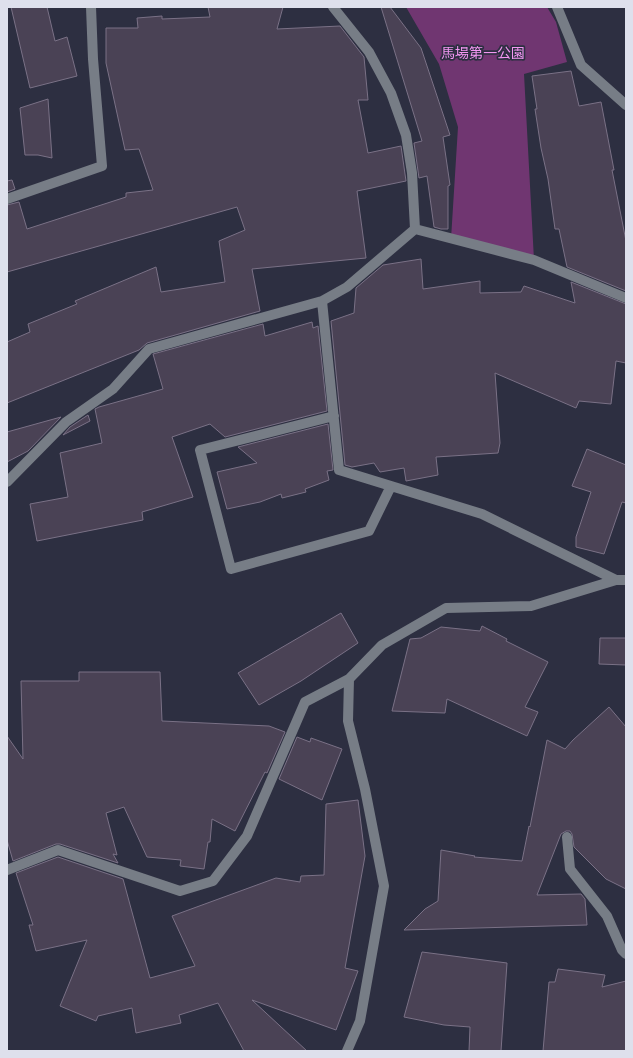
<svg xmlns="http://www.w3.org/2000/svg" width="633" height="1058" viewBox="0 0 633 1058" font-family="Figtree,'Noto Sans JP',sans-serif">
	<rect width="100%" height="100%" fill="#2d2f41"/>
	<!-- green -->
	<path fill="#703671" d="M 406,7 L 547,7 L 556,22 L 567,62 L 524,74 L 534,260 L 451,239 L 458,127 L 439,64 Z"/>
	<!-- building -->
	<path fill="#4a4255" stroke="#7a7186" d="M 11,7 L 47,7 L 55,41 L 67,37 L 77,76 L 30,88 Z
		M 208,7 L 283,7 L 277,29 L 340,26 L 364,57 L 368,100 L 358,100 L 368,153 L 401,146 L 406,181 L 357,191 L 366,258 L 252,269 L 260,311 L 147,343 L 139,350 L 7,403 L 7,342 L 30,332 L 28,324 L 77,304 L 75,301 L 156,267 L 161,292 L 225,282 L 219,241 L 245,230 L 237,207 L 7,272 L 7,205 L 19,202 L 27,229 L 126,197 L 126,193 L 153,190 L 139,149 L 125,150 L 106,63 L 106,28 L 138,28 L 137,18 L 162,16 L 162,19 L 210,17 Z
		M 381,7 L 390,7 L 421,48 L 450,135 L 443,137 L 450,185 L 448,186 L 448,229 L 441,229 L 434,227 L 427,176 L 419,178 L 414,143 L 422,141 Z
		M 571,71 L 579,106 L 601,102 L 614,170 L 612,170 L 626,241 L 626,291 L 567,267 L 559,229 L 555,229 L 548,179 L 541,148 L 535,109 L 537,109 L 532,76 Z
		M 48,99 L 52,158 L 38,155 L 25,155 L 20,108 Z
		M 12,180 L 15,189 L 7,192 L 7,181 Z
		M 421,259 L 423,289 L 480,281 L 480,293 L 521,292 L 524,286 L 575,303 L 571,282 L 626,304 L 626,363 L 616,361 L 611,404 L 579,401 L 576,408 L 495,373 L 500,443 L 498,453 L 436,457 L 438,475 L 406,481 L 404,468 L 380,472 L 374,463 L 352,467 L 345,465 L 331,321 L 354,313 L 356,288 L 383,265 Z
		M 312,322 L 313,328 L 318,326 L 327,411 L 225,437 L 210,424 L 172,437 L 193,497 L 142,512 L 143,520 L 37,541 L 30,504 L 68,497 L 60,453 L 102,443 L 95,409 L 99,407 L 163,389 L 153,354 L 263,324 L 265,336 Z
		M 88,415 L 90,421 L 63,435 L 70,427 Z
		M 61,417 L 28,451 L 7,462 L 7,432 Z
		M 328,424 L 333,470 L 327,471 L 329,480 L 305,489 L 306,492 L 282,498 L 281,494 L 260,502 L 227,509 L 217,472 L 257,463 L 238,447 Z
		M 587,449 L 626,465 L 626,503 L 622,502 L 604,554 L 576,547 L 576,537 L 591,492 L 572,486 Z
		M 341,613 L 358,643 L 301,681 L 259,705 L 238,673 Z
		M 482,626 L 507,639 L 506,641 L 548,662 L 525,707 L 538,712 L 527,736 L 447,699 L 445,713 L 392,711 L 410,639 L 421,638 L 441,627 L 480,631 Z
		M 600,638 L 626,638 L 626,665 L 599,664 Z
		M 79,672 L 160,672 L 162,721 L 269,726 L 285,732 L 267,773 L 265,772 L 235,831 L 212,819 L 210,842 L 208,842 L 204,869 L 180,866 L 181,860 L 147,857 L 124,807 L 106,813 L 117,855 L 113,854 L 118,863 L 60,844 L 56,844 L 13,861 L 7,840 L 7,736 L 23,759 L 21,681 L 79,681 Z
		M 609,707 L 626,727 L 626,889 L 606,879 L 574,847 L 572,834 L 570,831 L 566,831 L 561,834 L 537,895 L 581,894 L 585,899 L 587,925 L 404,930 L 425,909 L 438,901 L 441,850 L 475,856 L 474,857 L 522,861 L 529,826 L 530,827 L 547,740 L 565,749 L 573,740 Z
		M 297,737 L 310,742 L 311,738 L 342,749 L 322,800 L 279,779 Z
		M 358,800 L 365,856 L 345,968 L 358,971 L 336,1030 L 252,1000 L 307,1051 L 244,1051 L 218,1003 L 179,1015 L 181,1023 L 136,1033 L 132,1008 L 98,1016 L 96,1021 L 60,1006 L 87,940 L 36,951 L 29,925 L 33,925 L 16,873 L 58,857 L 123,879 L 150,978 L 195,966 L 172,916 L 276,878 L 300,882 L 301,876 L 324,875 L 326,804 Z
		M 422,952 L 507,963 L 501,1051 L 469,1051 L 470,1027 L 444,1025 L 404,1017 Z
		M 558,969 L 605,975 L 602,987 L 626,981 L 626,1051 L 543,1051 L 549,982 L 555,982 Z"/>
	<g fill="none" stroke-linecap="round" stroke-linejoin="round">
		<!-- minor -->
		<path stroke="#777d86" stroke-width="10" d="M 557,7 L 581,65 L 626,105
			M 7,199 L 102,166 L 93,59 L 91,7
			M 415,229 L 534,260 L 626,298
			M 322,301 L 339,470 L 482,514 L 616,580
			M 334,416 L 200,450 L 231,569 L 369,531 L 391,486
			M 7,482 L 66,422 L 113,389 L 149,349 L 322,301 L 347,287 L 415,229 L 412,173 L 406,135 L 391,93 L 369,52 L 333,7
			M 567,837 L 570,869 L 607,916 L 622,950 L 626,954
			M 7,870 L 58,850 L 180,891 L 213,881 L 247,836 L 305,702 L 349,679 L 382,645 L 446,608 L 531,606 L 616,580 L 626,580
			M 347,1051 L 360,1021 L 384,886 L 365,789 L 348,721 L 349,679"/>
	</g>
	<g text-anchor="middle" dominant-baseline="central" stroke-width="3.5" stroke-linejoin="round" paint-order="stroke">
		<!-- park labels -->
		<g font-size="14" fill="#f397f3" stroke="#2d2f41">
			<text x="483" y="53">馬場第一公園</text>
		</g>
	</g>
	<!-- border -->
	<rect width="633" height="1058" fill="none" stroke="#dee0ec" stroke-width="16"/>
</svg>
